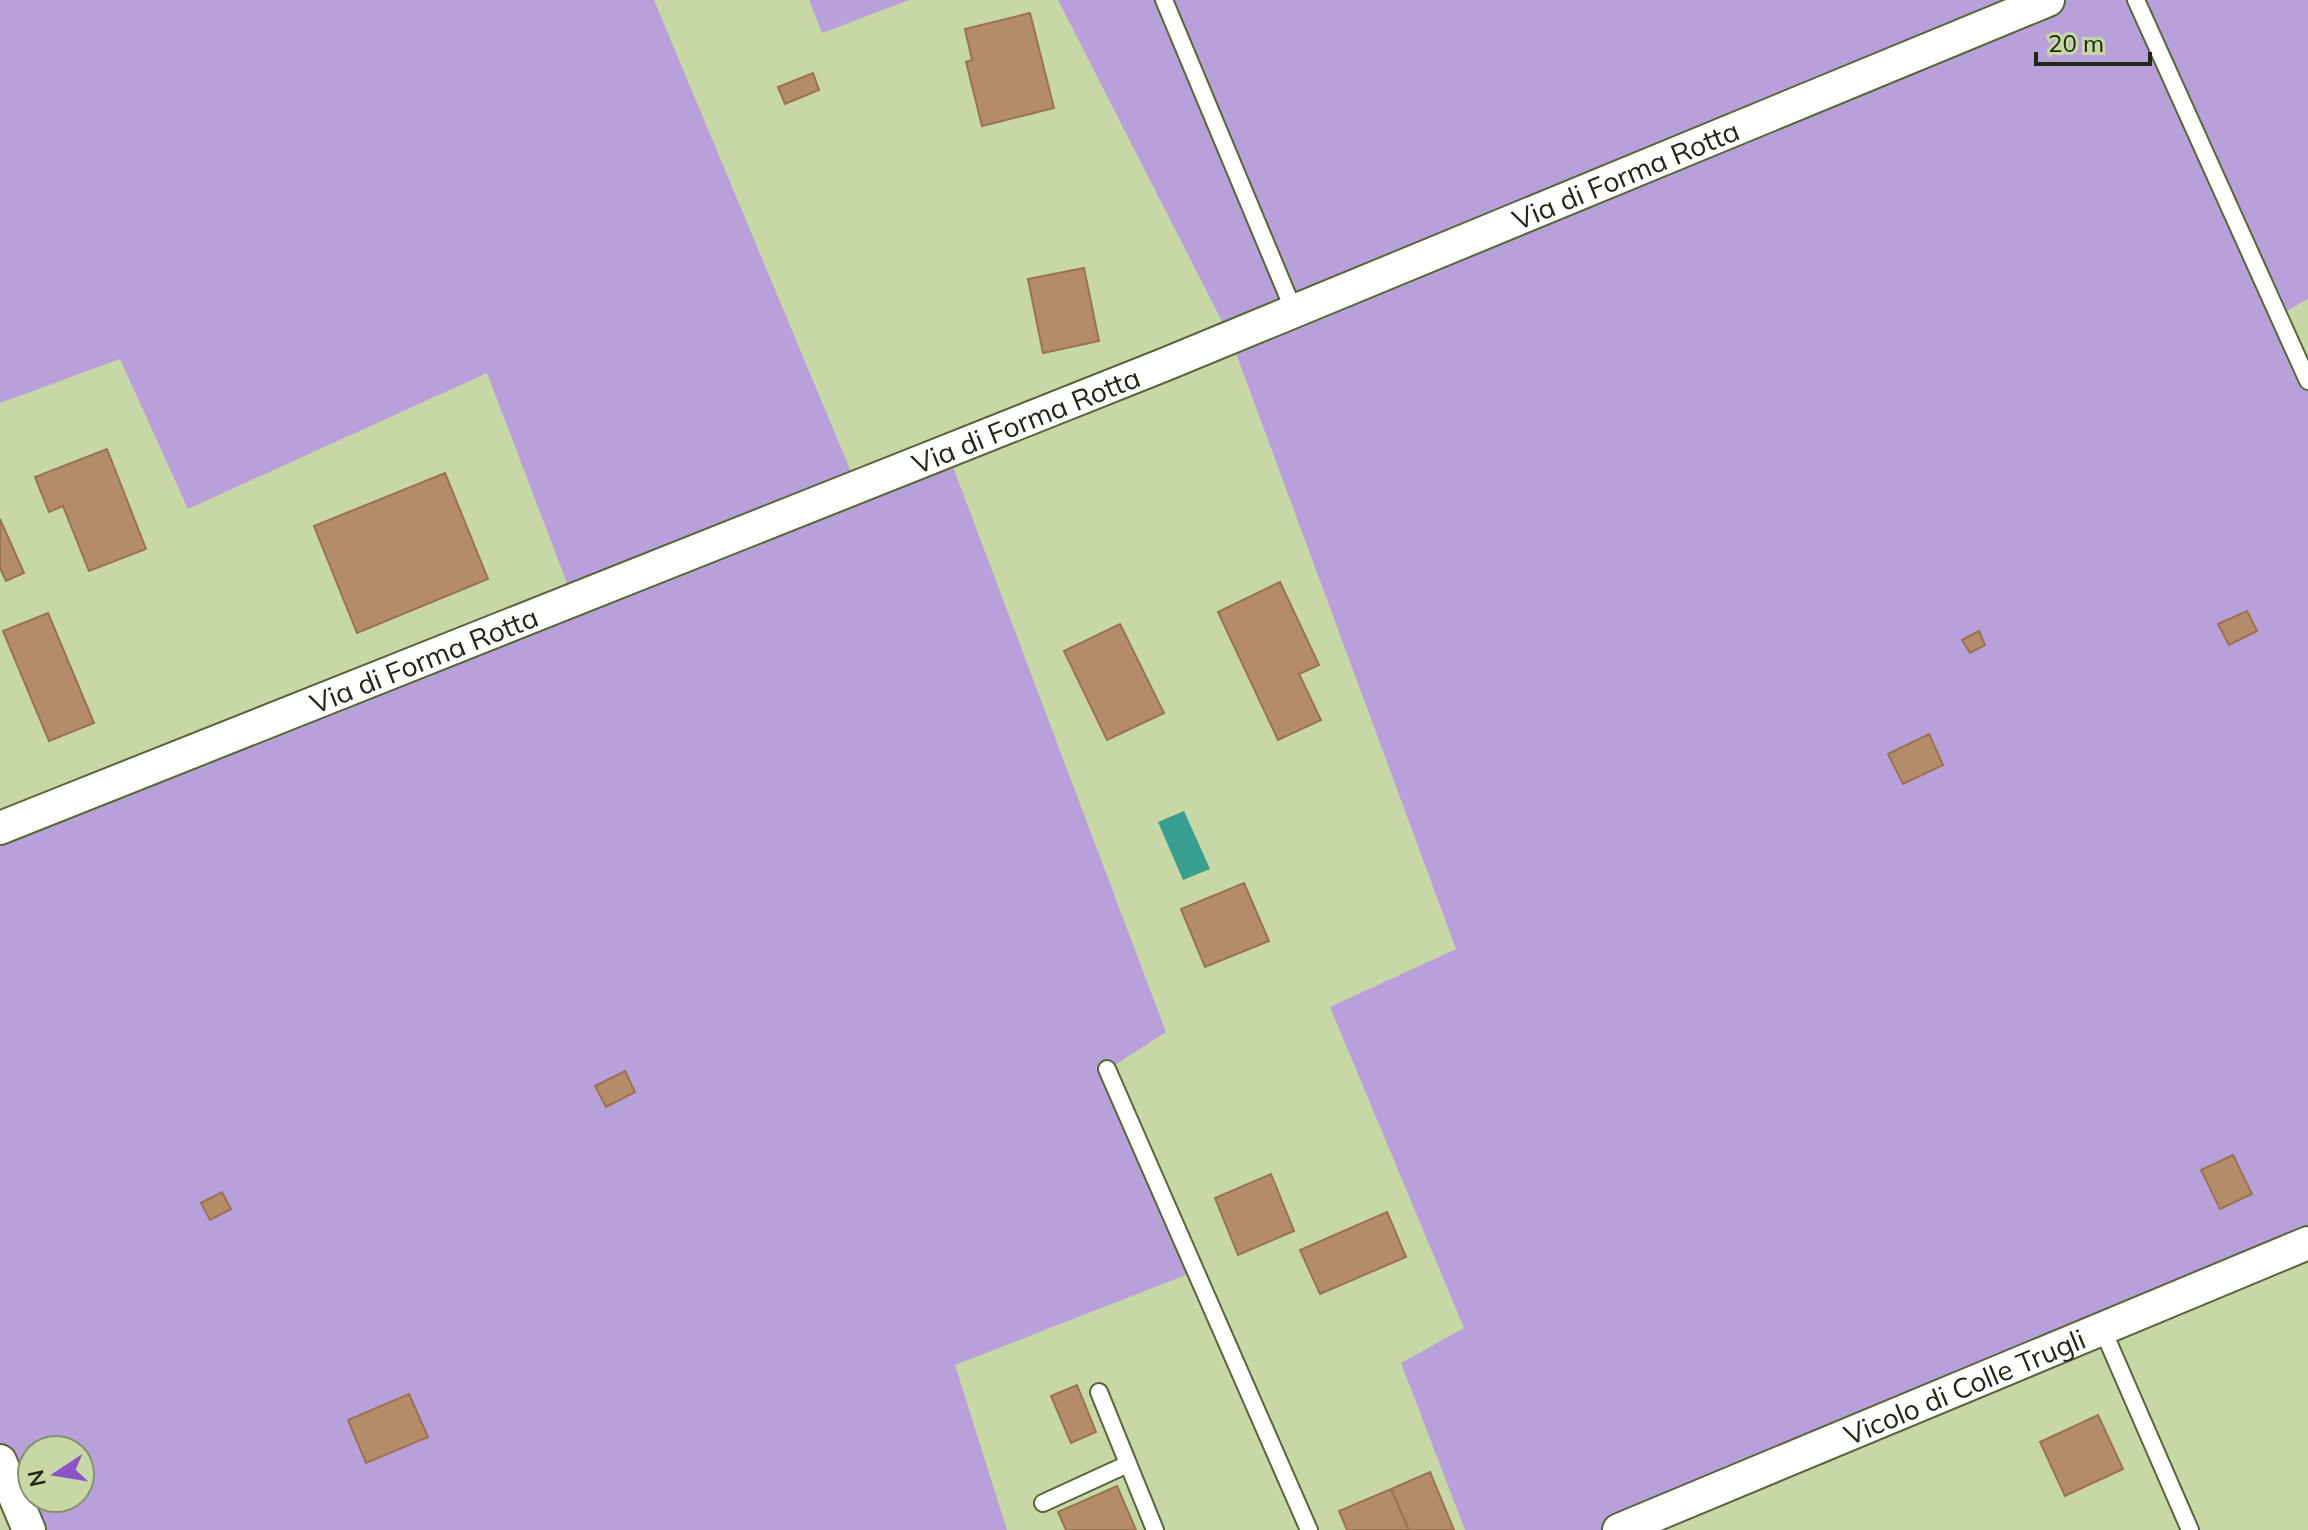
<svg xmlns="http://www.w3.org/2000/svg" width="2308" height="1530" viewBox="0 0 2308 1530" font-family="Mulish,sans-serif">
	<rect width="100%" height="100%" fill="#c7d8a6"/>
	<!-- green -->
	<path fill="#b8a1da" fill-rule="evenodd" d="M 0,0 L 654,0 L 857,486 L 947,451 L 1166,1032 L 1107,1070 L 1196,1271 L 955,1365 L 1007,1530 L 29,1530 L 0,1461 L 0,828 L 573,599 L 487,373 L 188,509 L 120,359 L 0,403 ZM 32,1450 L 80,1450 L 80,1498 L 32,1498 Z
		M 809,0 L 909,0 L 822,33 Z
		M 1058,0 L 2308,0 L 2308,299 L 2279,315 L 2308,381 L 2308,1243 L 1619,1530 L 1465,1530 L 1401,1363 L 1464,1328 L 1330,1007 L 1456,949 L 1230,337 Z"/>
	<!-- water -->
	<path fill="#399d90" d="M 1184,811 L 1210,869 L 1183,880 L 1158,822 Z"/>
	<!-- building -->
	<path fill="#b48c69" stroke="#997350" stroke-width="2" d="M 1030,13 L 1054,108 L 982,126 L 966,62 L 972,60 L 965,29 Z
		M 813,73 L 819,90 L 785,104 L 778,87 Z
		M 1084,268 L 1099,341 L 1043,353 L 1028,279 Z
		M 107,449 L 146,549 L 89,571 L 63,506 L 49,512 L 35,477 Z
		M 445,473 L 488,579 L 357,633 L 314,526 Z
		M 0,519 L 24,573 L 6,581 L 0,568 Z
		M 1280,582 L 1319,665 L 1299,674 L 1321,720 L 1278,740 L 1218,612 Z
		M 2247,611 L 2257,631 L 2229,645 L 2218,624 Z
		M 48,613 L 94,723 L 49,741 L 3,631 Z
		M 1120,624 L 1164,713 L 1107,740 L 1064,651 Z
		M 1979,631 L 1985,645 L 1970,653 L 1962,640 Z
		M 1929,734 L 1943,765 L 1903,784 L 1888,754 Z
		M 1244,883 L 1269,941 L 1205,967 L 1181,909 Z
		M 625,1071 L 635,1092 L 606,1107 L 595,1086 Z
		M 2233,1155 L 2252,1194 L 2220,1209 L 2201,1170 Z
		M 1271,1174 L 1294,1231 L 1238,1255 L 1215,1198 Z
		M 222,1192 L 231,1209 L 210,1220 L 201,1203 Z
		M 1387,1212 L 1406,1257 L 1320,1294 L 1300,1250 Z
		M 1077,1385 L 1096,1432 L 1071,1443 L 1051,1396 Z
		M 409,1394 L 428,1437 L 366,1463 L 348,1420 Z
		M 2098,1415 L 2123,1469 L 2065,1496 L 2040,1442 Z
		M 1430,1472 L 1454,1530 L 1409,1530 L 1391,1489 Z
		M 1117,1486 L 1136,1530 L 1066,1530 L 1058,1512 Z
		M 1391,1489 L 1409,1530 L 1347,1530 L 1339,1511 Z"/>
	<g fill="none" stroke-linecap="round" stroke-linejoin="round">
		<!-- service casing -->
		<g stroke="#576538" stroke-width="20">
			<path id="service" d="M 1164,0 L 1294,311
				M 2136,0 L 2308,381
				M 1107,1069 L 1309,1530
				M 2102,1328 L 2190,1530
				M 1099,1392 L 1155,1530
				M 1043,1503 L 1128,1464"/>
		</g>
		<!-- minor casing -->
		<g stroke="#576538" stroke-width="36">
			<g id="minor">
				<path id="s1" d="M 0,828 L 1166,364 L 2048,0"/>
				<path d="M 0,1461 L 29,1530"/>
				<path id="s2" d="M 1619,1530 L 2308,1243"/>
			</g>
		</g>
		<!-- service -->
		<use href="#service" stroke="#fff" stroke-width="16"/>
		<!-- minor -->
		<use href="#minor" stroke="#fff" stroke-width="32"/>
	</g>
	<g text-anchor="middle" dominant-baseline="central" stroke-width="8" stroke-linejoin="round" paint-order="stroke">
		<!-- street labels -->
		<g font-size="28" fill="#212714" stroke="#c7d8a6">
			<text stroke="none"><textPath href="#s1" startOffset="1752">Via di Forma Rotta</textPath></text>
			<text stroke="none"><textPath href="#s1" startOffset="1104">Via di Forma Rotta</textPath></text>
			<text stroke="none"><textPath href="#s1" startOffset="456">Via di Forma Rotta</textPath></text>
			<text stroke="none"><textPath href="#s2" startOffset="374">Vicolo di Colle Trugli</textPath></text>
		</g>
	</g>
	<!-- north arrow -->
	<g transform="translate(56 1474) rotate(258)"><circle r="38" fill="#c7d8a6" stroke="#85916c" stroke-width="2"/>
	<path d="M0-6L14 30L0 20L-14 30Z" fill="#8d53cb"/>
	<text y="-12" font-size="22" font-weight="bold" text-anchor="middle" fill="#212714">N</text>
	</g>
	<!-- scale -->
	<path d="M2036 52v12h114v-12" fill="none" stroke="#212714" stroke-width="4"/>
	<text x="2048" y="52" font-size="24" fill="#212714" stroke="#c7d8a6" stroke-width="6" paint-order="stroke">20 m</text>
</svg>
